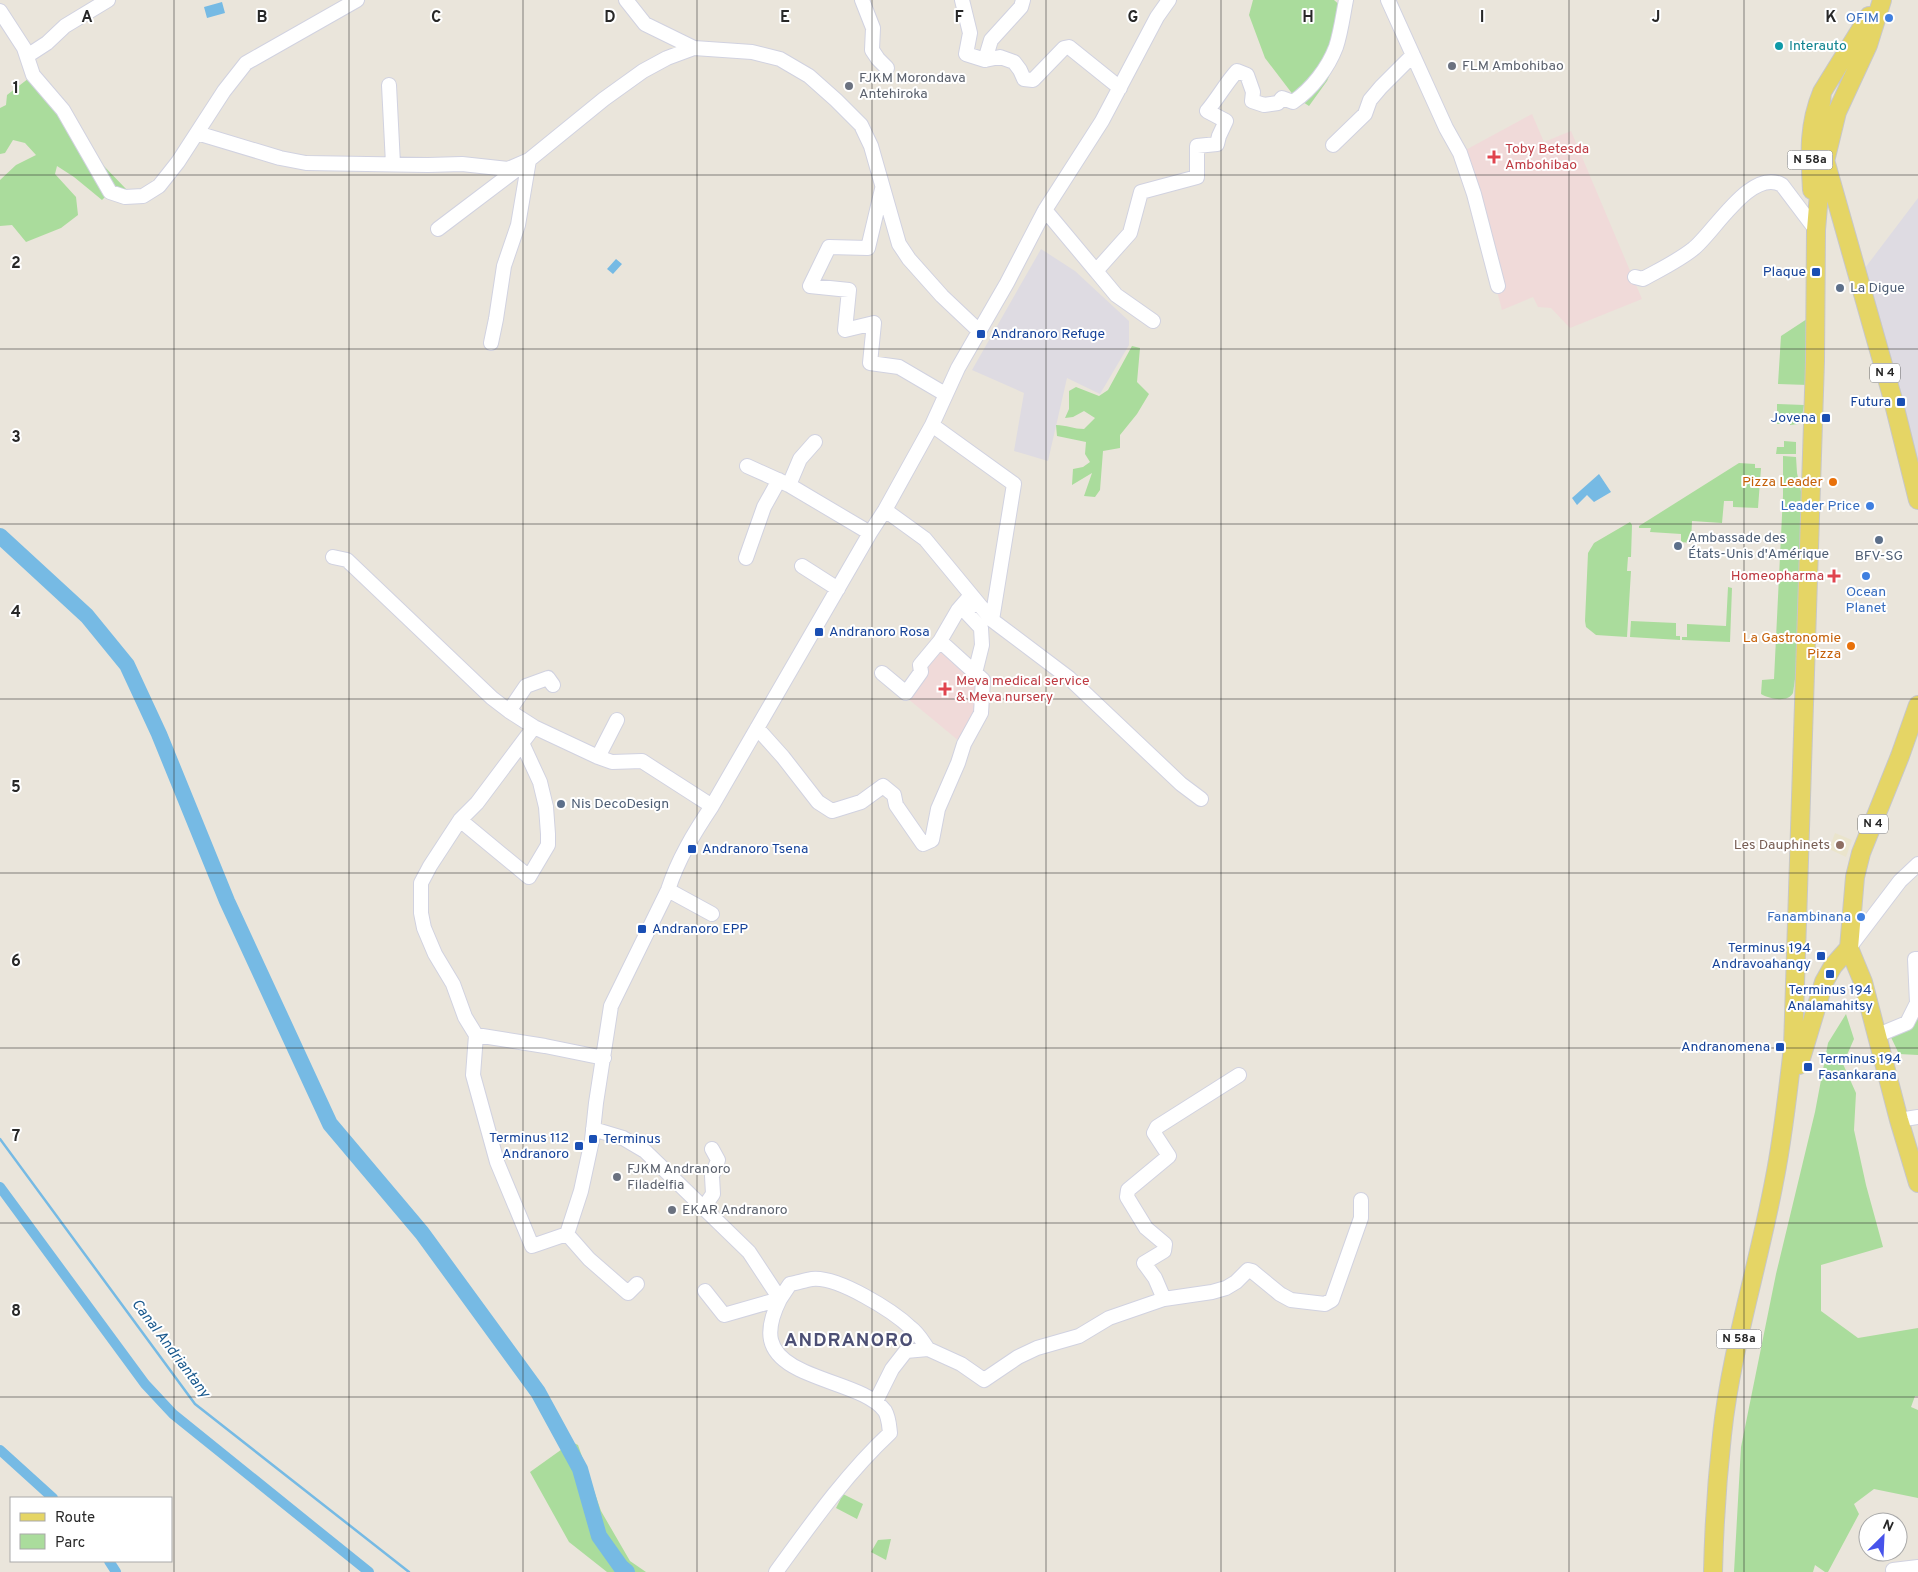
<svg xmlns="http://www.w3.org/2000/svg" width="1918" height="1572" viewBox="0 0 1918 1572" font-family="Overpass,sans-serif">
	<rect width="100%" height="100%" fill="#eae5db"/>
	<!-- industrial -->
	<path fill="#dedbe2" d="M 1918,198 L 1918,474 L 1865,268 Z
		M 1041,249 L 1075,271 L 1129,321 L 1129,345 L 1100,394 L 1067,378 L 1048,461 L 1014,451 L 1024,393 L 972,370 Z"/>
	<!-- education -->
	<path fill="#eae4cc" d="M 1835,833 L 1852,840 L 1846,857 L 1829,849 Z"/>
	<!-- medical -->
	<path fill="#f0dad9" d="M 1532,114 L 1544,142 L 1571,131 L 1642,299 L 1570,328 L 1551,308 L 1538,307 L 1533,297 L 1502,310 L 1460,153 Z
		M 941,647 L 965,669 L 969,677 L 977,680 L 977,712 L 959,741 L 907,698 L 924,667 Z"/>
	<!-- green -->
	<path fill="#aadc9c" d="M 1253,0 L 1334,0 L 1344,9 L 1346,38 L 1327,81 L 1309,106 L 1294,96 L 1265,58 L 1249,15 Z
		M 33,75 L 79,124 L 101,163 L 127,190 L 110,192 L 102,200 L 74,177 L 57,166 L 55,174 L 76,197 L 78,215 L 61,228 L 26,242 L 12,225 L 0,226 L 0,180 L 16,165 L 36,155 L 25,143 L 13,140 L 5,153 L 0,154 L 0,108 L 6,105 L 7,95 Z
		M 1810,317 L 1808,385 L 1778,384 L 1781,336 Z
		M 1132,346 L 1140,348 L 1137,382 L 1149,394 L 1137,414 L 1120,435 L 1120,448 L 1103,451 L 1100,490 L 1095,497 L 1084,496 L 1092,473 L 1072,485 L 1073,469 L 1083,467 L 1090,462 L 1085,454 L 1086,442 L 1057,436 L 1056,425 C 1066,425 1074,429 1084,429 L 1095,418 L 1084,411 L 1073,417 L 1065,418 L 1069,409 L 1069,391 L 1076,387 L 1099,396 L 1108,390 Z
		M 1777,404 L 1804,405 L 1801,422 L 1798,424 L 1790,425 L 1790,420 L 1785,419 L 1784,424 L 1777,424 Z
		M 1784,441 L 1796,442 L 1796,454 L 1776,454 L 1777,447 L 1784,447 Z
		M 1783,456 L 1796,457 L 1797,473 L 1804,505 L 1797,665 L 1793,693 C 1788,703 1769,699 1761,694 L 1762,680 L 1774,679 L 1783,495 Z
		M 1739,463 L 1755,464 L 1755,468 L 1761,468 L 1758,508 L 1733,507 L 1733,501 L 1724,501 L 1722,523 L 1692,521 L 1691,543 L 1681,542 L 1681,534 L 1650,532 L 1651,528 L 1639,528 L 1639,526 Z
		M 1630,522 L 1632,525 L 1631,557 L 1628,557 L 1627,571 L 1631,571 L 1627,637 L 1596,635 L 1586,627 L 1585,621 L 1588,553 L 1594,543 Z
		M 1728,587 L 1732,588 L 1730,642 L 1682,640 L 1682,637 L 1687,637 L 1687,624 L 1726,626 Z
		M 1631,621 L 1676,623 L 1676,636 L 1680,636 L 1680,640 L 1630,637 Z
		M 1918,961 L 1918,1055 L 1899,1054 L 1888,1031 L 1910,1023 Z
		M 1846,1014 L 1854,1039 L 1843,1064 L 1856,1093 L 1854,1130 L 1866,1185 L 1883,1247 L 1821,1265 L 1821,1311 L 1858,1338 L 1918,1328 L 1918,1396 L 1915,1396 L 1911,1407 L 1918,1410 L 1918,1498 L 1874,1489 L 1854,1504 L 1859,1514 L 1828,1572 L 1825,1572 L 1815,1565 L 1813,1572 L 1734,1572 L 1741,1447 L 1776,1274 L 1815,1112 L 1828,1043 Z
		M 572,1442 L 578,1445 L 601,1511 L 630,1561 L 646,1572 L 607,1572 L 569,1542 L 530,1472 Z
		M 843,1494 L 863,1504 L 857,1519 L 836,1508 Z
		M 891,1539 L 886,1560 L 871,1552 L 878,1540 Z"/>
	<!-- water -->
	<path fill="#76bae4" d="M 222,2 L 225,13 L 207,18 L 204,7 Z
		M 616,259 L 622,264 L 613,274 L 607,269 Z
		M 1599,474 L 1611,492 L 1594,502 L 1587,495 L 1577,505 L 1572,498 Z"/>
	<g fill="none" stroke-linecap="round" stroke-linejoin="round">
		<!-- stream -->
		<path stroke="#76bae4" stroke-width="2.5" d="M 0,1139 L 195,1404 L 409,1572"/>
		<!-- canal -->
		<path stroke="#76bae4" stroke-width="10" d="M 0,1187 L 145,1384 L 173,1414 L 369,1572
			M 0,1450 L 53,1498
			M 109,1561 L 116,1572"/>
		<!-- river -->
		<path stroke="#76bae4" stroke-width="16" d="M 0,536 L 87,616 L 127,665 L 159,734 L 227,901 L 330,1124 L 422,1233 L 538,1392 L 580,1469 L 599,1536 L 621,1567 L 627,1572"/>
		<!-- minor casing -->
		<g stroke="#d1d2e0" stroke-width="16">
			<path id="minor" d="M 626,0 L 645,24 L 694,48 L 752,52 L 780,59 L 809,76 L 836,100 L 861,125 L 871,146 L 899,244 L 909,259 L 942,296 L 979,331
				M 862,0 L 873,28 L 872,50 L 878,59 L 887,68
				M 962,0 L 970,33 L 966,54 L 985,60 L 1000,57 L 1014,62 L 1020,70 L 1024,79 L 1033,80 L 1064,48 L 1069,47 L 1120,88
				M 1388,0 L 1446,128 L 1460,153 L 1474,194 L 1498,286
				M 0,11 L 24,48 L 33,75 L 63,110 L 110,192 L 125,197 L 143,196 L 159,186 L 178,162 L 224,91 L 246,63 L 357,0
				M 27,56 L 47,43 L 65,26 L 108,0
				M 985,60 L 991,40 L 1021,7 L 1023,0
				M 389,85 L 393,164
				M 197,133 L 280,158 L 306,163 L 428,165 L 462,164 L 508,169 L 529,160 L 604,99 L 643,71 L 667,58 L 694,48
				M 1333,145 L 1365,114 L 1370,100 L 1381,87 L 1413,55
				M 882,189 L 868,248 L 829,247 L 810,286 L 849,290 L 845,330 L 874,323 L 870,363 L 899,367 L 945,394
				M 1045,210 L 1096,271
				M 438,229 L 520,167
				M 1635,277 L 1643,279 C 1659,270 1678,261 1693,249 C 1713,234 1751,167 1782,185 L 1816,230
				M 1153,321 L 1116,295 L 1096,271 L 1130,233 L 1141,192 L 1197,177 L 1197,146 L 1217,144 L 1219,136 L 1226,121 L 1207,111 C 1218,98 1226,83 1237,71 L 1247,75 L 1253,92 L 1252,101 L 1264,105 L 1278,103 L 1282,98 L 1293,102 C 1312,89 1328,68 1336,47 C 1341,32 1343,15 1346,0
				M 491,343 L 496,319 L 504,266 L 518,225 L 529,160
				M 932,425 L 1014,484 L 992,620
				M 747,466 L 789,485 L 870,533
				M 789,485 L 800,459 L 815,442
				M 885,510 L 925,539 L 992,620 L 1069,678 L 1181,784 L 1201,799
				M 333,557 L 347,560 L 492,698 L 509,711 L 534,727 L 598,757 L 612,762 L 642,761 L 712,806
				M 746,558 L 764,507 L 779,480
				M 802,566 L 838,589
				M 971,599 L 972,606 L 965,611 L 981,628 L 982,645 L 975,673
				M 882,673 L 906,693 L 921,672 L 920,665 L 940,641 L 958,610 L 971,595
				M 509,711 L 526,686 L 548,678 L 553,685
				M 534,727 L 477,803 L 460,820 L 430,866 L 421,883 L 421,913 L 424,928 L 435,954 L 453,984 L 465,1017 L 476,1035 L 473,1075 L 497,1162 L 532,1246 L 567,1234
				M 757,728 L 783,757 L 818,802 L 832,811 L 861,802 L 883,786 L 894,795 L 896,805 L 923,844 L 932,840 L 938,809 L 958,763 L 964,744 L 981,713 L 983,680 L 940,641
				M 598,757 L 617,720
				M 460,820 L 529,877 L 548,845 L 548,834 L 546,807 L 540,782 L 522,743
				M 668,890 L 712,914
				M 1849,948 L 1900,881 L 1918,864
				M 476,1035 L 545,1046 L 604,1058
				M 1878,1035 L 1907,1023 L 1917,1003 L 1915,959 L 1918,959
				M 1899,1120 L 1918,1117
				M 593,1129 L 623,1138 L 645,1151 L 749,1252 L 780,1299 C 774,1311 768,1326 771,1340 C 780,1380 863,1381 885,1411 C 889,1418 889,1425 890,1433 C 846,1474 811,1524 776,1572
				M 704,1207 L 713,1194 L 712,1176 L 718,1160 L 712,1149
				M 637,1284 L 628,1293 L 589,1259 L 567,1234 L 581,1191 L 592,1140 L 596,1103 L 611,1006 L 668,890 C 678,859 694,833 712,806 L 870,533 L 885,510 L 932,425 L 958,368 L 1007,283 L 1045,210 L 1102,121 L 1157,17 L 1169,0
				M 705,1291 L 724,1315 L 780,1299 L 790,1284 C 797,1283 805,1280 812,1279 C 838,1276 893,1311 911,1328 C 918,1333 923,1342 928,1349
				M 1164,1299 L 1155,1278 L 1144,1263 L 1164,1251 L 1165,1244 L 1146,1228 L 1127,1197 L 1128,1190 L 1169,1156 L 1154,1133 L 1157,1127 L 1239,1075
				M 876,1401 L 892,1369 L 906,1351 L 928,1349 L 961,1364 L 984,1380 L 1018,1357 L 1037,1348 L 1079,1336 L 1109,1318 L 1164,1299 L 1212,1292 L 1226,1288 L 1236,1282 L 1248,1270 L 1252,1271 L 1280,1294 L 1291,1300 L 1325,1304 L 1332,1300 L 1361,1218 L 1361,1200
				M 1893,1570 L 1918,1567"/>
		</g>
		<!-- major casing -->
		<g stroke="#c7c7c7" stroke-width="20">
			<path id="major" d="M 1822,92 C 1819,117 1820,135 1825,160 L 1892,396 L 1918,500
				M 1812,190 C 1810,154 1808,126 1822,92 L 1869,16
				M 1918,705 L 1900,756 L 1861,853 L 1855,877 L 1849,948 L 1863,982 L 1899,1120 L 1918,1183
				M 1799,1065 L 1824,982 L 1833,966 L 1849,948
				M 1713,1572 C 1714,1526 1717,1481 1722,1435 C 1731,1350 1758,1267 1774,1182 C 1783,1138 1788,1092 1793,1047 L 1815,361 L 1816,230 L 1820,182 L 1837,112 L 1868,45 L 1882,0"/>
		</g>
		<!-- minor -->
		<use href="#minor" stroke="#fff" stroke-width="14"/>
		<!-- major -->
		<use href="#major" stroke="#e5d565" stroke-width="18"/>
	</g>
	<!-- grid -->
	<path fill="none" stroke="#282828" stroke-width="1" stroke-opacity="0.55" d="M 174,0 L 174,1572M 349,0 L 349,1572M 523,0 L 523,1572M 697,0 L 697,1572M 872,0 L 872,1572M 1046,0 L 1046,1572M 1221,0 L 1221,1572M 1395,0 L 1395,1572M 1569,0 L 1569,1572M 1744,0 L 1744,1572M 0,175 L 1918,175M 0,349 L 1918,349M 0,524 L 1918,524M 0,699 L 1918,699M 0,873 L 1918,873M 0,1048 L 1918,1048M 0,1223 L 1918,1223M 0,1397 L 1918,1397"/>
	<!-- markers -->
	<g fill="#3f7fe0" stroke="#fff" stroke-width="2">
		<circle cx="1889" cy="18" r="5"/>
		<circle cx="1870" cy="506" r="5"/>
		<circle cx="1866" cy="576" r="5"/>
		<circle cx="1861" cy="917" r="5"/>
	</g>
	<circle fill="#0f9aa8" stroke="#fff" stroke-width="2" cx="1779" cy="46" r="5"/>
	<g fill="#6b7280" stroke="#fff" stroke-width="2">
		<circle cx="1452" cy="66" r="5"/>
		<circle cx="849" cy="86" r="5"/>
		<circle cx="617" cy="1177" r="5"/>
		<circle cx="672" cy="1210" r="5"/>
	</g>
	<g fill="#e0444e" stroke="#fff" stroke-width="2">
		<path d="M1491.5 149.5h5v5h5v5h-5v5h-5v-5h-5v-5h5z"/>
		<path d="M1831.5 568.5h5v5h5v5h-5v5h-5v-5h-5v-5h5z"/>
		<path d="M942.5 681.5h5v5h5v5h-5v5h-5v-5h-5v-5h5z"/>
	</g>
	<g fill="#1a4fb4" stroke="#fff" stroke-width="2">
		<rect x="1811" y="267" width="10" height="10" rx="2.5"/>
		<rect x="976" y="329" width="10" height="10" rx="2.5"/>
		<rect x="1896" y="397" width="10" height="10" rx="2.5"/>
		<rect x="1821" y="413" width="10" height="10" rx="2.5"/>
		<rect x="814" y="627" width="10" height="10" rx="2.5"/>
		<rect x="687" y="844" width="10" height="10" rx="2.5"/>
		<rect x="637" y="924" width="10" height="10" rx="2.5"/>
		<rect x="1816" y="951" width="10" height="10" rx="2.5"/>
		<rect x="1825" y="969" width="10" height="10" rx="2.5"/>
		<rect x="1775" y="1042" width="10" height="10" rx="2.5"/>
		<rect x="1803" y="1062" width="10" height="10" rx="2.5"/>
		<rect x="588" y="1134" width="10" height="10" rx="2.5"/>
		<rect x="574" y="1141" width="10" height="10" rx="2.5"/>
	</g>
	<g fill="#5c6f8a" stroke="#fff" stroke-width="2">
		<circle cx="1840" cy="288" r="5"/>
		<circle cx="1879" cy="540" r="5"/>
		<circle cx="1678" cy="546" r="5"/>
		<circle cx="561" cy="804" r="5"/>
	</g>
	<g fill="#e8710a" stroke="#fff" stroke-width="2">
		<circle cx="1833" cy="482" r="5"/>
		<circle cx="1851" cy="646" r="5"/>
	</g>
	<circle fill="#8d6e63" stroke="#fff" stroke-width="2" cx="1840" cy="845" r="5"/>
	<g text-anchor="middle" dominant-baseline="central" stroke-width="4" stroke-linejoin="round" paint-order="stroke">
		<!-- shield labels -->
		<g fill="#fff" stroke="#686868" stroke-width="1">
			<rect x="1787.5" y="150.5" width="45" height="19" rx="4"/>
			<rect x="1870" y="363.5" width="30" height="19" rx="4"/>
			<rect x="1858" y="814.5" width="30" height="19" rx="4"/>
			<rect x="1716.5" y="1329.5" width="45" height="19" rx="4"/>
		</g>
		<g font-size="12" font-weight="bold" fill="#282828">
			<text x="1810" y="160">N 58a</text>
			<text x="1885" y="373">N 4</text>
			<text x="1873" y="824">N 4</text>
			<text x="1739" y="1339">N 58a</text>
		</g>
		<!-- shop labels -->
		<g font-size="14" fill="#366cbe" stroke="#fff" text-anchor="end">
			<text x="1879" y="18">OFIM</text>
			<text x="1860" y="506">Leader Price</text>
			<text x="1866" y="592" text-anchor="middle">Ocean<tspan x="1866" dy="16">Planet</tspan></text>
			<text x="1851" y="917">Fanambinana</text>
		</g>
		<!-- culture labels -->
		<g font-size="14" fill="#0d838f" stroke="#fff" text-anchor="start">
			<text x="1789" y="46">Interauto</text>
		</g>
		<!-- worship labels -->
		<g font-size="14" fill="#5b616d" stroke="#fff" text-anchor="start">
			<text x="1462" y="66">FLM Ambohibao</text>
			<text x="859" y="78">FJKM Morondava<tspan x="859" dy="16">Antehiroka</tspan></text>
			<text x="627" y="1169">FJKM Andranoro<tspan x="627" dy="16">Filadelfia</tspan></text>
			<text x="682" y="1210">EKAR Andranoro</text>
		</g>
		<!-- health labels -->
		<g font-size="14" fill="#be3a42" stroke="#fff" text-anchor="start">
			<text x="1505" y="149">Toby Betesda<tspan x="1505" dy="16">Ambohibao</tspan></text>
			<text x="1824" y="576" text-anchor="end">Homeopharma</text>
			<text x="956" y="681">Meva medical service<tspan x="956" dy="16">&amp; Meva nursery</tspan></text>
		</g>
		<!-- transit labels -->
		<g font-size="14" fill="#164399" stroke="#fff" text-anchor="end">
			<text x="1806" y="272">Plaque</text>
			<text x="991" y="334" text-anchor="start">Andranoro Refuge</text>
			<text x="1891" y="402">Futura</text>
			<text x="1816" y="418">Jovena</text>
			<text x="829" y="632" text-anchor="start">Andranoro Rosa</text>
			<text x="702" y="849" text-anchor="start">Andranoro Tsena</text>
			<text x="652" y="929" text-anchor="start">Andranoro EPP</text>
			<text x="1811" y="948">Terminus 194<tspan x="1811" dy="16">Andravoahangy</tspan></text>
			<text x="1830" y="990" text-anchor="middle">Terminus 194<tspan x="1830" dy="16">Analamahitsy</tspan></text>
			<text x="1770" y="1047">Andranomena</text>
			<text x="1818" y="1059" text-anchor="start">Terminus 194<tspan x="1818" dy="16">Fasankarana</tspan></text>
			<text x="569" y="1138">Terminus 112<tspan x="569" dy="16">Andranoro</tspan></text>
			<text x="603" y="1139" text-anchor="start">Terminus</text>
		</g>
		<!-- service labels -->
		<g font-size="14" fill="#4e5e75" stroke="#fff" text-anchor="start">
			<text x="1850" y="288">La Digue</text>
			<text x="1688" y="538">Ambassade des<tspan x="1688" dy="16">États-Unis d'Amérique</tspan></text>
			<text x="1879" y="556" text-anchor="middle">BFV-SG</text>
			<text x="571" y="804">Nis DecoDesign</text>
		</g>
		<!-- food labels -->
		<g font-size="14" fill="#c56008" stroke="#fff" text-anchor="end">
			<text x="1823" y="482">Pizza Leader</text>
			<text x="1841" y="638">La Gastronomie<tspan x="1841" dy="16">Pizza</tspan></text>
		</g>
		<!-- education labels -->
		<g font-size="14" fill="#785e54" stroke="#fff" text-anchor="end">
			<text x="1830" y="845">Les Dauphinets</text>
		</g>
		<!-- water labels -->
		<g font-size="15" font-style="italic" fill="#18588d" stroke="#fff">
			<text transform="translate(170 1349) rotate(53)">Canal Andriantany</text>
		</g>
		<!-- district labels -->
		<g font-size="19" font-weight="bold" letter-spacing="1" fill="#4d5075" stroke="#fff">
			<text x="849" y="1341">ANDRANORO</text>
		</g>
	</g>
	<g font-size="16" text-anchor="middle" font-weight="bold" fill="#282828" stroke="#fff" stroke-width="4" stroke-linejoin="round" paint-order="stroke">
		<text x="87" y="22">A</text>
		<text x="262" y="22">B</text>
		<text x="436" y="22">C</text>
		<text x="610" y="22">D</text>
		<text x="785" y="22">E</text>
		<text x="959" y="22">F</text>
		<text x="1133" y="22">G</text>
		<text x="1308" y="22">H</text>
		<text x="1482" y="22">I</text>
		<text x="1656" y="22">J</text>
		<text x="1831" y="22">K</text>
		<text x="16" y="93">1</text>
		<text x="16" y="268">2</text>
		<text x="16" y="442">3</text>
		<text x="16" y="617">4</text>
		<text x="16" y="792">5</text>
		<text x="16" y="966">6</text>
		<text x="16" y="1141">7</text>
		<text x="16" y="1316">8</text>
	</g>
	<!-- legend -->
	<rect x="10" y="1497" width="162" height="65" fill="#ffffff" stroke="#a9a9a9"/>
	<rect x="20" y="1513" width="25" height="8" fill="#e5d565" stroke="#a9a9a9"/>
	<text x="55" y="1522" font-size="15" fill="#282828">Route</text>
	<rect x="20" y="1534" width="25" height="15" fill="#aadc9c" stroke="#a9a9a9"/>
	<text x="55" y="1547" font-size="15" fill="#282828">Parc</text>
	<!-- north arrow -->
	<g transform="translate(1883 1537) rotate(24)"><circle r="24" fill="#ffffff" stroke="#a9a9a9"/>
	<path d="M0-4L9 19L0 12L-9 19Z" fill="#4753eb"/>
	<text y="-8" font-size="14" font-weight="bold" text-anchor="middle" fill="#282828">N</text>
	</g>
</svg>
